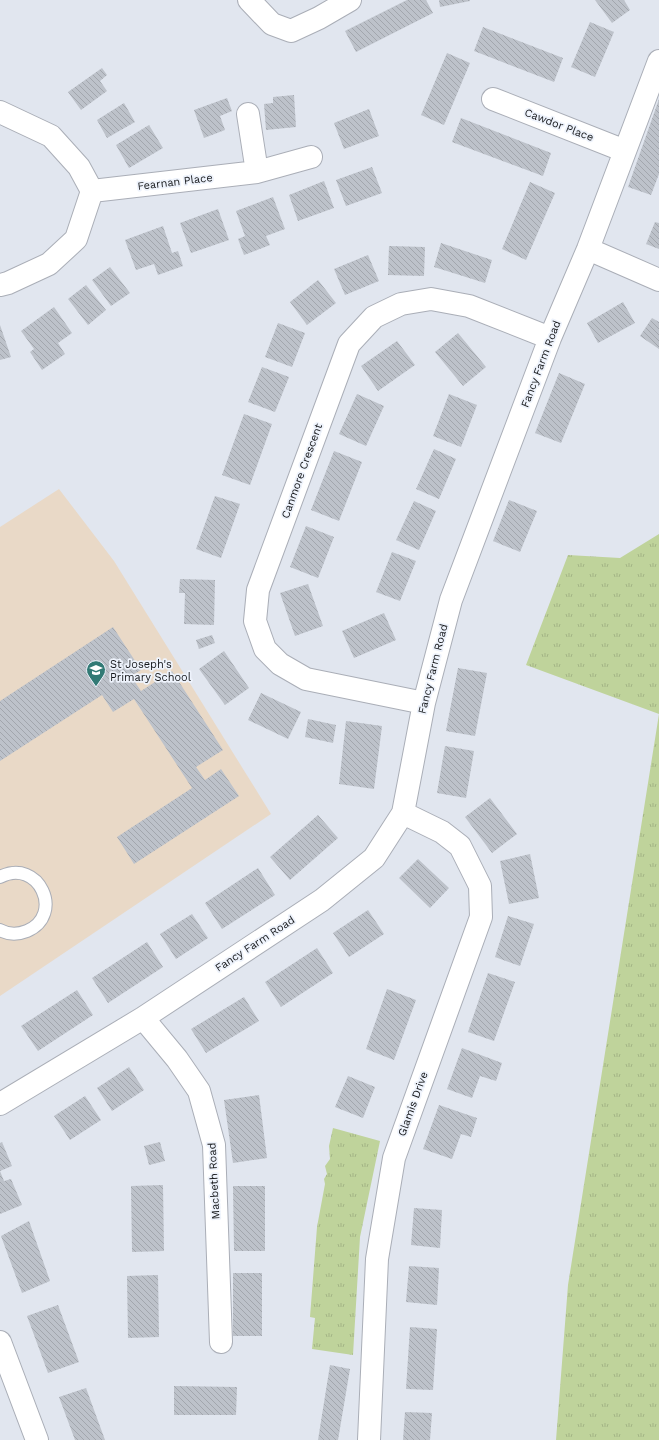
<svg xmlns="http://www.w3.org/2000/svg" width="659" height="1440" viewBox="0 0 659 1440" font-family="'Work Sans',sans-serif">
	<defs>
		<pattern id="grass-tufts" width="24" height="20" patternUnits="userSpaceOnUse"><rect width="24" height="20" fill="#bfd39b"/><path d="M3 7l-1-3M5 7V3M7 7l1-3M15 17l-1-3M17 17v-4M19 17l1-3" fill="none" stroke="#a3b485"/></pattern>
		<pattern id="building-back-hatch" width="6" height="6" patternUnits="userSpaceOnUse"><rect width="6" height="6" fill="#bdc2ca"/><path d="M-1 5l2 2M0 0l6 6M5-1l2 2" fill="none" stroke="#a2a6ad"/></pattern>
	</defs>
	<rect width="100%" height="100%" fill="#e1e6ef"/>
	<!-- education -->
	<path fill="#e9d9c7" d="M 59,489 L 114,561 L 271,814 L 0,996 L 0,527 Z"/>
	<!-- grass -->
	<path fill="url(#grass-tufts)" d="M 659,534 L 659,1440 L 556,1440 L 568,1285 L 659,714 L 526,665 L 568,555 L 620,558 Z
		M 333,1128 L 380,1141 L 360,1237 L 353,1355 L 312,1349 L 315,1318 L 310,1317 L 317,1227 L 325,1184 L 324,1179 L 327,1174 L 325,1166 L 330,1159 L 329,1146 Z"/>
	<!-- building -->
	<path fill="url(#building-back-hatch)" d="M 407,0 L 426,0 L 433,13 L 356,52 L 345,31 Z
		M 439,0 L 470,0 L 470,1 L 440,7 Z
		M 595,0 L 624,0 L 630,10 L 612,23 Z
		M 590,22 L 614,32 L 595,77 L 571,67 Z
		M 483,27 L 563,58 L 554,82 L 474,51 Z
		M 447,53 L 470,63 L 444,125 L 421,115 Z
		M 102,68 L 107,75 L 100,81 L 107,91 L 81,110 L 68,92 Z
		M 294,95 L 296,127 L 266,130 L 264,104 L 273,103 L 273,97 Z
		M 227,98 L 232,111 L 220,116 L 225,130 L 204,138 L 194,110 Z
		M 659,99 L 659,174 L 651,195 L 628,187 Z
		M 124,103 L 135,122 L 107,138 L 97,120 Z
		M 369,109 L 379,136 L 344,149 L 334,123 Z
		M 461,118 L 551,153 L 543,176 L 452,142 Z
		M 149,125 L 163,148 L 129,168 L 116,145 Z
		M 372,167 L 382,193 L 346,206 L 336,180 Z
		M 324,181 L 334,208 L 298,221 L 289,195 Z
		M 530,182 L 555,193 L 526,260 L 502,249 Z
		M 273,197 L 285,229 L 266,236 L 270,245 L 244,255 L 238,239 L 245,236 L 236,211 Z
		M 218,209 L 229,240 L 191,253 L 180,223 Z
		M 655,222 L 659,223 L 659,249 L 646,244 Z
		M 163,226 L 172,253 L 178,251 L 183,266 L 158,275 L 154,264 L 136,270 L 125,240 Z
		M 441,243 L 492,260 L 485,283 L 434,267 Z
		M 389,246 L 425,247 L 424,276 L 388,275 Z
		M 368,255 L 379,281 L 345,295 L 334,269 Z
		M 110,267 L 130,293 L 111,306 L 92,280 Z
		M 318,280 L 336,303 L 307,325 L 290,302 Z
		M 86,285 L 106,310 L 88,325 L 68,299 Z
		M 623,302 L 635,323 L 598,343 L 587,323 Z
		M 54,307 L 72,333 L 58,343 L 65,354 L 42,370 L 30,352 L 34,349 L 21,331 Z
		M 652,318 L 659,322 L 659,349 L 640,336 Z
		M 278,323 L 305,333 L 292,367 L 265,357 Z
		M 0,325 L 11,357 L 0,360 Z
		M 458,333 L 486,367 L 463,386 L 435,352 Z
		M 397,341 L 415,365 L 378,391 L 361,366 Z
		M 262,367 L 289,377 L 275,412 L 248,402 Z
		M 559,373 L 585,384 L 561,443 L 535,433 Z
		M 357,394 L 384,406 L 366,446 L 339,434 Z
		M 449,394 L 477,405 L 461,447 L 433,436 Z
		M 244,414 L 272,424 L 250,485 L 222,475 Z
		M 434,449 L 456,459 L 439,499 L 416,489 Z
		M 334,451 L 362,462 L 339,521 L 311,510 Z
		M 215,496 L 240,504 L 221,558 L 196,549 Z
		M 509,500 L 537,511 L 520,552 L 493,541 Z
		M 414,501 L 436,511 L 419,550 L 396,540 Z
		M 306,526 L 334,537 L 318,578 L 290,567 Z
		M 392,552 L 416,561 L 400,601 L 376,592 Z
		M 180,579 L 215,580 L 214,625 L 184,624 L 185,593 L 179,593 Z
		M 308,584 L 323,626 L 295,636 L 280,593 Z
		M 384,613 L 396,640 L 354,658 L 342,631 Z
		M 113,627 L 141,670 L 131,676 L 141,691 L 172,671 L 223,750 L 196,767 L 205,780 L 221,769 L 239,796 L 134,864 L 117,837 L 192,788 L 134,699 L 113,712 L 102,695 L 0,761 L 0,701 Z
		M 212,635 L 215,643 L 199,649 L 196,640 Z
		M 224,651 L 249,688 L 225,705 L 199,669 Z
		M 458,668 L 487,673 L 475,736 L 446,731 Z
		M 261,693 L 301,712 L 288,739 L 248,720 Z
		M 308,719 L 336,725 L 333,743 L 305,737 Z
		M 346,721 L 382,726 L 374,789 L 339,784 Z
		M 445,746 L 474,751 L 466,798 L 437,793 Z
		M 490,798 L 517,834 L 492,853 L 465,817 Z
		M 318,815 L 338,838 L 290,880 L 270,857 Z
		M 530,854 L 539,898 L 509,904 L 500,861 Z
		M 418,859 L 449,888 L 430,908 L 399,878 Z
		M 258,868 L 275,895 L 222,929 L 205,903 Z
		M 368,910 L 384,934 L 349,957 L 333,933 Z
		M 192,914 L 208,938 L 176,959 L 160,934 Z
		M 508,916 L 534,924 L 520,966 L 495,957 Z
		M 147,942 L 163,967 L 108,1003 L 92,978 Z
		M 317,948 L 333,973 L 281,1007 L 265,982 Z
		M 488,973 L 515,982 L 494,1041 L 468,1032 Z
		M 387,989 L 416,1000 L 394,1060 L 366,1049 Z
		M 77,990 L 93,1015 L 38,1051 L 21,1026 Z
		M 244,997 L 259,1021 L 206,1053 L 191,1029 Z
		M 462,1048 L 502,1063 L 496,1081 L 480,1076 L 472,1098 L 447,1089 Z
		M 129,1067 L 144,1090 L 112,1111 L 97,1088 Z
		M 348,1076 L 375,1087 L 363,1118 L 335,1107 Z
		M 259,1095 L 267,1158 L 233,1163 L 224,1100 Z
		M 85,1096 L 101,1120 L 70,1140 L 54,1116 Z
		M 439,1105 L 477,1118 L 471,1137 L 461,1134 L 452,1159 L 423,1149 Z
		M 2,1142 L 12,1166 L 0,1171 L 4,1181 L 11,1179 L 22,1205 L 0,1214 L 0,1143 Z
		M 160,1142 L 165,1161 L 149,1165 L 144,1146 Z
		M 163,1185 L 164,1251 L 132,1252 L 131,1186 Z
		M 233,1186 L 265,1186 L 265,1251 L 234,1251 Z
		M 414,1208 L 442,1210 L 440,1248 L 411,1245 Z
		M 29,1221 L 50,1281 L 22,1293 L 1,1236 Z
		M 409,1266 L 439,1268 L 437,1305 L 406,1302 Z
		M 233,1273 L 262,1273 L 262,1336 L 233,1336 Z
		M 158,1275 L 159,1337 L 128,1338 L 127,1276 Z
		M 58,1305 L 79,1362 L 48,1373 L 27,1316 Z
		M 410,1327 L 437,1329 L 433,1390 L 406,1389 Z
		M 330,1365 L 350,1369 L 338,1440 L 318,1440 Z
		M 174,1386 L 237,1387 L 236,1415 L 174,1415 Z
		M 86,1388 L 105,1440 L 75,1440 L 59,1397 Z
		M 405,1412 L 432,1413 L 430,1440 L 403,1440 Z"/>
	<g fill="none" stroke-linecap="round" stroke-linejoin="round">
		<!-- lane casing -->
		<g stroke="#aaaeb7" stroke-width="14">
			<path id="lane" d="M 0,877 C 39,857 65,915 27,931 C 17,935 9,935 0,930"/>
		</g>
		<!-- street casing -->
		<g stroke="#aaaeb7" stroke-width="24">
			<path id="street" d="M 249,0 L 272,24 L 291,31 L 319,18 L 350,0
				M 493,99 L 625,151
				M 0,112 L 51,136 L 79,167 L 92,191 L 76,239 L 49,264 L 8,283 L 0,285
				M 248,114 L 257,172
				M 92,191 L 257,172 L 311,157
				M 588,249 L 659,280
				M 424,703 L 306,679 L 280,664 L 265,649 L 255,621 L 258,590 L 349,344 L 374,317 L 401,304 L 431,299 L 469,306 L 550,338
				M 143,1018 L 177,1059 L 199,1091 L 214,1145 L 221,1342
				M 0,1104 L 143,1018 L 322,900 L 374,858 L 403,813 L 424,703 L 451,600 L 550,338 L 588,249 L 659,61
				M 0,1342 L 37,1440
				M 369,1440 L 377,1259 L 394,1158 L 481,917 L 480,886 L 460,846 L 442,832 L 403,813"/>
		</g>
		<!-- lane -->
		<use href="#lane" stroke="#fff" stroke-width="12"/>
		<!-- street -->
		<use href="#street" stroke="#fff" stroke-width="22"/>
	</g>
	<!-- icons -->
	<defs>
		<g id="school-pin" transform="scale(1)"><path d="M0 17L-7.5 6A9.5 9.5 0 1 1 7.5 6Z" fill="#327a75" stroke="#eef3fc"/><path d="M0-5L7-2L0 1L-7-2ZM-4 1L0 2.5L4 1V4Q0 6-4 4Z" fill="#fff"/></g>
	</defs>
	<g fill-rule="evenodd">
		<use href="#school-pin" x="96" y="670"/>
	</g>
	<g text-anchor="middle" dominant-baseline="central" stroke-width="3.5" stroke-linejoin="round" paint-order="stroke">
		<!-- street labels -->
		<g font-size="11" fill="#16181b" stroke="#eef3fc">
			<text transform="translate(559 125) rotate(21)">Cawdor Place</text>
			<text transform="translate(175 182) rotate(-7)">Fearnan Place</text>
			<text transform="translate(541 364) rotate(-69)">Fancy Farm Road</text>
			<text transform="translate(302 471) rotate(-70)">Canmore Crescent</text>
			<text transform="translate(433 669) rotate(-76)">Fancy Farm Road</text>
			<text transform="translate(255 944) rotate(-33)">Fancy Farm Road</text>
			<text transform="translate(413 1104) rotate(-70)">Glamis Drive</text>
			<text transform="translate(214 1181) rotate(-93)">Macbeth Road</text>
		</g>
		<!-- poi labels -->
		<g font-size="11" fill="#16181b" stroke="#eef3fc" text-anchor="start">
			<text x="110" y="664">St Joseph's<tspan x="110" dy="13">Primary School</tspan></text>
		</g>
	</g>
</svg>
